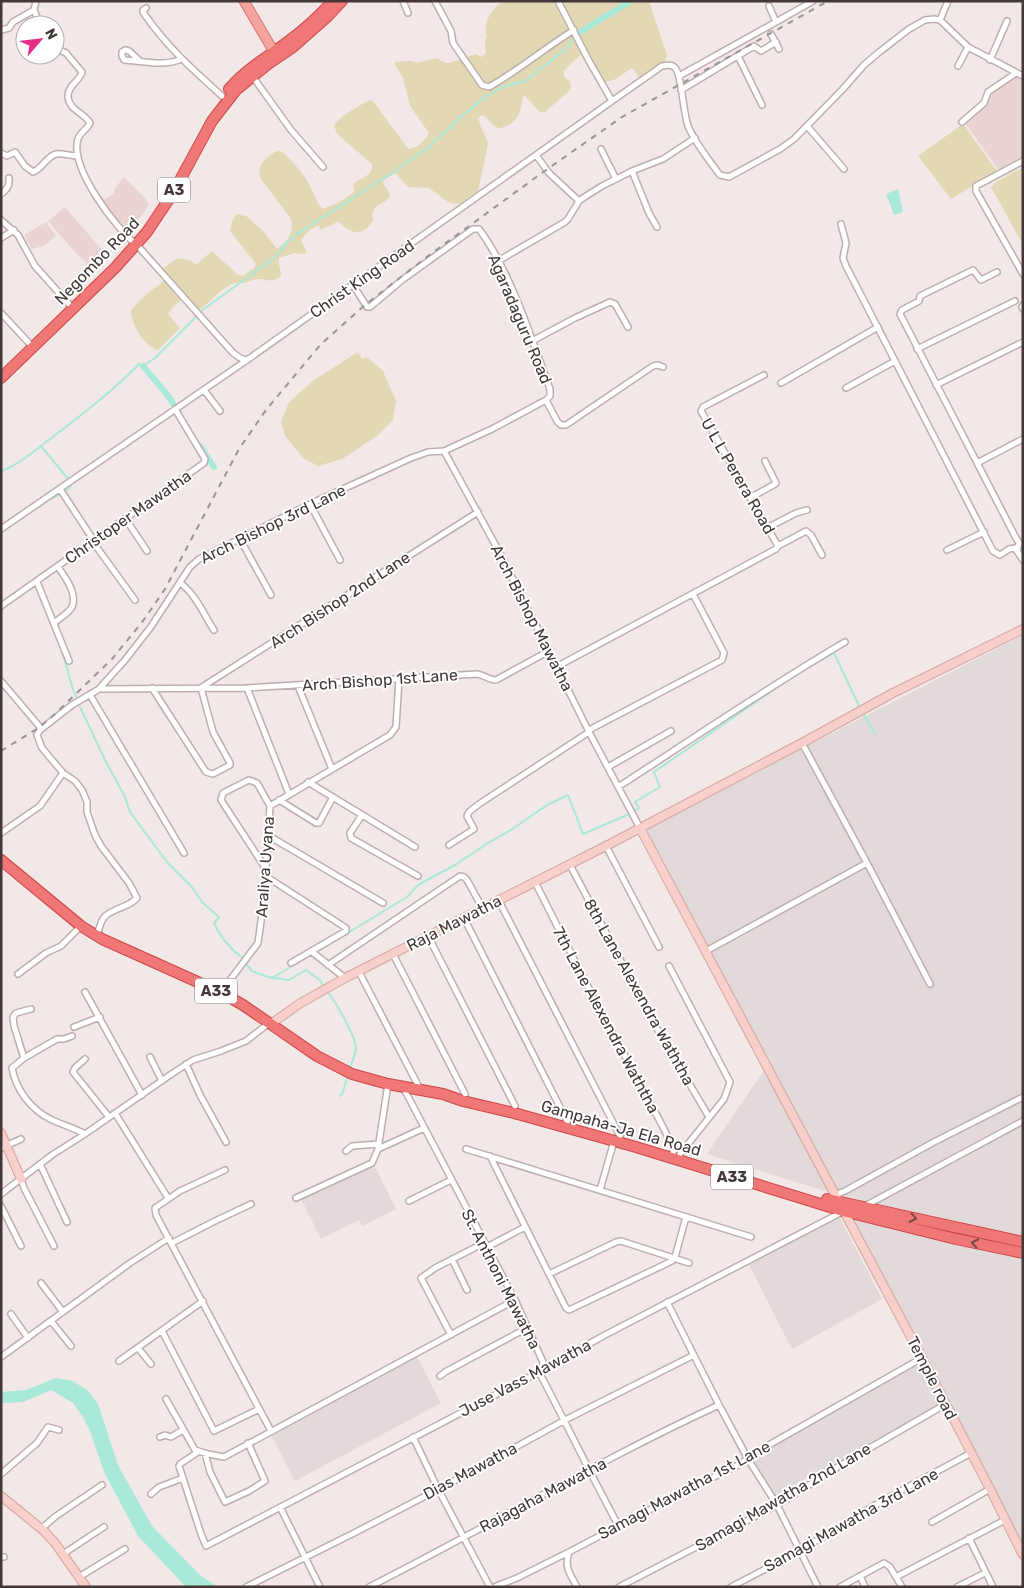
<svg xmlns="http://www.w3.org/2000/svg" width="1024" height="1588" viewBox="0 0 1024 1588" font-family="Rubik,sans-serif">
	<rect width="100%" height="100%" fill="#f2e8e7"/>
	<!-- industrial -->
	<path fill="#e1d9da" d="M 1023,635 L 1023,1237 L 872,1203 L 818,1189 L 707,1154 L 769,1063 L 646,829 Z
		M 373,1163 L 396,1209 L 362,1226 L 359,1220 L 321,1239 L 301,1199 Z
		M 839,1216 L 882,1299 L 792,1349 L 749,1265 Z
		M 854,1218 L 889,1229 L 1023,1259 L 1023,1547 L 853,1227 Z
		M 417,1357 L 441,1403 L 295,1481 L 271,1435 Z
		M 920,1360 L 943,1403 L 773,1497 L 751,1456 L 907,1370 L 907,1367 Z"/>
	<!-- education -->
	<path fill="#ead4d3" d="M 1016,76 L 1023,79 L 1023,158 L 999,171 L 965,123 L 988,102 L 989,94 Z
		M 124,177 L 145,198 L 149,205 L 129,234 L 103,203 L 104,200 L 114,193 L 114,190 L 119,183 Z
		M 65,207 L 108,257 L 95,271 L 75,252 L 48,221 Z
		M 46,222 L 56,236 L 43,246 L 32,249 L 24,235 Z"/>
	<!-- green -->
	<path fill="#e2d9b4" d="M 503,1 L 649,1 L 667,55 L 665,61 L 639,77 L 632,68 L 614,80 L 605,82 L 588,52 L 580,55 L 564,71 L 564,77 L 570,81 L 571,87 L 569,91 L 545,112 L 540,112 L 525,96 L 523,96 C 520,111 521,118 507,126 C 503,128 500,129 496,127 C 490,124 488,116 481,115 L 478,119 L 488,143 L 486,154 L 478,191 L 459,204 L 448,202 L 429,188 L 408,187 L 395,173 L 384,180 L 383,183 L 389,192 L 390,197 C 380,208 370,203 373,221 C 367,230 359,236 348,229 C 344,227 342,224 337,222 L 321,230 L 318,225 L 310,230 L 301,240 L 307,253 L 302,254 L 294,253 L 279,258 C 278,265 281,270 281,276 C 270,284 269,279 258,279 C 254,279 251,281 247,282 C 243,284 239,282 235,283 C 222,287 210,302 200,310 L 185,296 L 172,308 L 168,314 L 180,328 L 158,350 C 144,347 131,324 131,310 L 145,295 L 164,281 L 163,268 L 178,258 L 189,260 L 195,264 L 198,263 L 212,251 L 238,275 L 242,276 L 254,268 L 256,264 L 230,231 L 232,221 L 237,214 L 246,216 L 264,232 L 277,249 C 287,242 295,232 291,219 L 261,179 C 255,165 267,156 279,150 C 290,157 304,174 310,186 C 314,194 317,204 323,209 L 336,204 L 353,193 L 354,191 L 353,184 L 369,174 L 372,169 L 372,164 L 337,134 L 334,125 C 343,114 357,107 370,100 L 373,101 L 406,146 L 409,149 C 416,149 427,139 429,133 L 410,106 L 403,78 L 395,65 L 395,62 L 411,61 L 418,63 L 436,58 L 446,63 L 450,63 L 476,54 L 481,57 L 486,54 L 485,41 L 487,37 C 482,24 491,9 503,1 Z
		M 963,124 L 997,171 L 951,199 L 918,156 Z
		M 1023,167 L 1023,245 L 991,187 L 996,182 Z
		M 358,352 L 362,359 L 367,357 L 383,371 L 396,401 L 393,420 L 377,436 L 342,459 L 318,466 L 303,458 L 285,436 L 281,421 L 289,402 L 314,380 Z"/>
	<!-- water -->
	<path fill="#a9e9da" d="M 898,189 L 903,212 L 894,215 L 886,194 Z
		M 56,1378 L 73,1381 L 87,1390 L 98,1404 L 118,1465 L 152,1526 L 201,1576 L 218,1587 L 186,1587 L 138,1536 L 104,1472 L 90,1431 L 83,1417 L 73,1403 L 51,1390 L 23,1402 L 1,1403 L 1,1392 L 26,1390 Z"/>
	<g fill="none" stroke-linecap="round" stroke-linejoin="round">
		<!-- stream -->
		<path stroke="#a9e9da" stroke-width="2" d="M 943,20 L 951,1
			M 41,446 L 69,480
			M 1,471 C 19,465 35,450 50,439 C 81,415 112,392 139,364 L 143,366 L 155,358 L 204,309 L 274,258 L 289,240 L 303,230 L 398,169 L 430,146 L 463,115 L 485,97 L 503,87 L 527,80 L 570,45 L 574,37
			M 65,491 L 70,488 L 71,484
			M 1,532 L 50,499 L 61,494
			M 24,593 L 36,585
			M 60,645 C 66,662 69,680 76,697
			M 809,667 L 834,653 L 859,706
			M 80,707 L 105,760 L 125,797 L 130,812 L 167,862 L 191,886 L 203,903 L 219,917 L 214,923 C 220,937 230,948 241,957
			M 864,715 L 875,734
			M 636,810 L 639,808 L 635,802 L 660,787 L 654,772 L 798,673
			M 318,951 L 407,897 L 418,885 L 455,865 L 488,843 L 511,830 L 547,805 L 568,795 L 583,834 L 627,815
			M 247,965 L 252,971 L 268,977 L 289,980 L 306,970 L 320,980 L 324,987
			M 272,978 L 309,956
			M 327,991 C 335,1001 356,1036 356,1049 C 355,1055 352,1062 350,1068
			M 340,1096 L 343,1092 L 347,1078"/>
		<!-- canal -->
		<path stroke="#a9e9da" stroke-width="6" d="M 575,35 L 631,1
			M 143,366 L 166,393 L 179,412
			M 200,446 L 214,467"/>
		<!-- street casing -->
		<g stroke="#bfaeae" stroke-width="8">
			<path id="street" d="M 403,1 L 408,13
				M 435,1 L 451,31 L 453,43 L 482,85 L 489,87 C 519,70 545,48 574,30
				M 558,1 L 589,61 L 612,101 L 662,66 C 667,65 673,64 676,69 C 682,78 683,112 688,126 C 695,143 709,160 720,175 L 729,177 L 780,149 L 794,139 L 842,90 L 864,65 L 878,53 L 909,29 L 925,20 L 934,19 L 940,20 L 968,47 L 1023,76
				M 146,8 L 143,10 L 143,12 C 165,45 193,70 222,96
				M 34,10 L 40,25
				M 940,20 L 948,1
				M 776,22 L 813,1
				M 1,30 L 9,28 L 13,22 L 34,10 L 36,1
				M 771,34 L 779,49
				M 55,48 L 66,53 L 82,72 C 80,81 68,85 68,96 C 68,110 85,113 90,123 C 87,130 80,132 78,139 C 69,167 116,229 137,245 L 226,345 C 232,352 238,359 247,360 L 612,101
				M 738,56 L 762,105
				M 990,60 L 1007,21
				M 140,61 L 129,51 L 125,50 L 122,52 L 122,56 L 124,60 C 141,61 165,67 181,59
				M 958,66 L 968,47
				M 679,76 L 776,22 L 769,6
				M 253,77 L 291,130 L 323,167
				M 681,90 L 754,46 L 761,51 L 776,42
				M 962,122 L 984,103 L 988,92 L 1016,73
				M 807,126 L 844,169
				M 601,149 L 616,179
				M 1,153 L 7,156 L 15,152 L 25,166 L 33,172 C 42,169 47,156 56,154 C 62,153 71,156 78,156
				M 536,155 L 549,173 L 579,201
				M 1023,161 L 976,186 L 976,191 L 1023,274
				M 632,171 L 649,213 L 657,227
				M 1,194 C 7,189 10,186 9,178
				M 1,220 L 18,235 L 35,266 L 69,304
				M 841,224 L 846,243 L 843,258 L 846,266 L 993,551 L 1000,555 L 1009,549 L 1015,548 L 1023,560
				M 1,238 L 14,230
				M 498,261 L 565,222 L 568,219 L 579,201 L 583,198 L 602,186 L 632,171 L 663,159 L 695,138
				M 997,272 L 981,280 L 973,270 L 920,296 L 919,301 L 902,310 L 900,314 L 1016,538 L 1019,543 L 1017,550
				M 1023,305 L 1022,307 L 1023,309
				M 1,313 L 29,343
				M 532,341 L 575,318 L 610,302 L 615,304 L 628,327
				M 917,349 L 1015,301
				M 781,383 L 878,327
				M 936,385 L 1023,342
				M 846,388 L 895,361
				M 204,390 L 220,411
				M 546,400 L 557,421 L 561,425 L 566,425 L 653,366 L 658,365 L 663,367
				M 444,451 L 502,557 L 589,732 L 640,828
				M 977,463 L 1023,439
				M 60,489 L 94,541
				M 750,498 L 775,484 L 776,483 L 765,461
				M 310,504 L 340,560
				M 125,518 L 147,551
				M 767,528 L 796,513 L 807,510
				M 1,529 L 247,360
				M 240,539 L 271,595
				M 93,542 L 135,600
				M 778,546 L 806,531 L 811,535 L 822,555
				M 947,550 L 984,532
				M 37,582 L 69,661
				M 180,583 C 195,593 204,615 214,630
				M 1,606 L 204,463 L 205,459 L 175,409
				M 54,623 C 59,618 68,614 72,607 C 78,594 65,577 58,567
				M 558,666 L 776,549 L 778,546 L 701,411 L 703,407 L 764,375
				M 1,681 L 40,727 L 40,730 L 37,735 L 42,748 L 63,773 L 40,806 L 1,833
				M 298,686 L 332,769
				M 202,687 L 478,512
				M 152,688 L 206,772 L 213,774 L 230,765 L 230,763 L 213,732 L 201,688
				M 247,688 L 289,794
				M 99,689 L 247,688 L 477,674 C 484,675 489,680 496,680 L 549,651
				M 90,695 L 184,853
				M 40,730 L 72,705 L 99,689 L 125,660 L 150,628 L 190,567 L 199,559 L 310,504 L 411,458 L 428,452 L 444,451 L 492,429 L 546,400 L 550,396 L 550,389 C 531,338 511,272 479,229 L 473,229 L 402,280 L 370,307 L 367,307 L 353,285
				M 589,730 L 722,660 L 724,653 L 693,594
				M 802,743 L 867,863 L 930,984
				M 608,767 L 671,731
				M 63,773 L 75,781 L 82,790 L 87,802 L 87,812 L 95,835 L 101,846 L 129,883 L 137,898 C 129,907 118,907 108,914 C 100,918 101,928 96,935
				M 308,782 L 415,847
				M 618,787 C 694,738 768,687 845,642
				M 279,800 L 316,823 L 319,823 L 333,797
				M 362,815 L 350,833 L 351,838 L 418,876
				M 269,836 L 383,903
				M 449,845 L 474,829 L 467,816 L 469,812 L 479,804 L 589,732
				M 606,846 L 659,947
				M 570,865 L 656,1027 L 709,1117
				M 266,869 L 221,800 L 223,793 L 249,780 L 257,783 L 270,806
				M 267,877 L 346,928 L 346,931 L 291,963
				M 535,882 L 587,985 L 663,1127 L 673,1148 L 673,1158
				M 499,901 L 620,1136
				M 464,918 L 567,1121 L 568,1128
				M 428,936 L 515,1106
				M 311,951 L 345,978
				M 706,951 L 867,863
				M 393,954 L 465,1094
				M 328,965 L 460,876 L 464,877 L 467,880 L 483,909
				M 669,966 L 730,1082 L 724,1099 L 680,1154 L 678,1160
				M 359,972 L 420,1089
				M 18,974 L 46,953 L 61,946 L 81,926
				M 85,992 L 142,1095
				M 221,992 L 258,943 L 267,877 L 266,869 L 270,806 L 390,735 L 396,727 L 399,679
				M 31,1009 L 16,1013 L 13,1017 L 14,1026 L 24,1058 L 12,1068 C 16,1090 31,1110 52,1120 C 63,1125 74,1128 85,1134
				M 74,1027 L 100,1017
				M 150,1057 L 162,1081
				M 24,1058 L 57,1039 L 64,1039 L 72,1036
				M 85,1059 L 75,1068 L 73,1072 L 109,1117
				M 186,1064 L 200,1095 L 226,1142
				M 403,1087 L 515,1300 L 543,1362 L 542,1369 L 540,1372
				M 115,1113 L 168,1198
				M 1,1148 L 21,1139
				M 378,1149 L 424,1128
				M 466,1149 L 751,1237
				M 346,1151 L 352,1146 L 379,1144
				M 490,1156 L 566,1308 L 569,1310 L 672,1261 L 675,1257 L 686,1217
				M 40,1164 L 67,1222
				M 225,1170 L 180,1191 L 155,1208 L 156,1215 L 271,1431
				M 21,1179 L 24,1188 L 54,1246
				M 600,1190 L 614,1141
				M 1,1194 L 52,1155 L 85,1134 L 173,1073 L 193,1060 L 221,1051 L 246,1041 L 269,1023
				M 835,1195 L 845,1191 L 934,1142 L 1023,1097
				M 296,1198 L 372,1163 L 378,1149 L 388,1084
				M 409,1201 L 451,1180
				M 1,1206 L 21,1246
				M 865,1206 L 1023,1121
				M 172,1243 L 213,1222 L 251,1204
				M 487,1247 L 525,1227
				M 452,1259 L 467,1290
				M 549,1274 L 616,1242 L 621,1241 L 689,1263
				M 41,1283 L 63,1312
				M 667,1302 L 719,1405 L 748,1459 L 777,1505 L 818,1587
				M 11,1314 L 28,1338
				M 51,1321 L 71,1346
				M 162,1331 L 214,1431 L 259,1409
				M 451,1335 L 421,1278 L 435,1268 L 484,1243
				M 138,1348 L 151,1364
				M 1,1357 L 130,1263 L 169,1238
				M 119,1361 L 203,1301
				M 539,1372 C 566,1423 591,1475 618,1525
				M 440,1376 L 445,1372 L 527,1328
				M 166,1399 L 195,1450 L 208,1454 L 224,1457 L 515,1300
				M 160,1437 L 165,1435 L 171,1437 L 183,1430
				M 413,1437 L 438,1489 L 490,1587
				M 198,1452 L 180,1464 L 179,1466 L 201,1534 L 206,1546 L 539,1372 L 603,1336 L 842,1212
				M 205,1453 L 210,1472 L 225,1502 L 249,1491 L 265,1481 L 248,1443
				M 1,1474 L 37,1443 L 48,1427 L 59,1430
				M 151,1494 L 159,1487 L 183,1478
				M 280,1507 L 320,1587
				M 932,1522 L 990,1489
				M 41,1529 L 56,1516 L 102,1485
				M 969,1538 L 993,1587
				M 569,1552 C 564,1567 570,1574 577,1587
				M 63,1554 L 104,1527
				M 1,1557 L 4,1557
				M 860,1576 L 865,1587
				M 79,1577 L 125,1549
				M 896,1577 L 902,1587
				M 246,1587 L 354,1533 L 443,1487 L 565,1420 L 694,1355
				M 369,1587 C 486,1528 599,1460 719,1405
				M 494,1587 L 517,1578 L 569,1552 L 668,1500 L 742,1463 L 753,1454 L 922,1358
				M 619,1587 L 777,1505 L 849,1460 L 946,1404
				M 731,1587 L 796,1553 L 882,1501 L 971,1453
				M 840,1587 L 884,1563 L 890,1567 L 896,1577 L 1005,1520
				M 957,1587 L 985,1573"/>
		</g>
		<!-- secondary casing -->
		<g stroke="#d3a4a0" stroke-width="10">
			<path id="secondary" d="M 640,828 L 922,1358 L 990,1489 L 1023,1555
				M 271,1024 L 299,1004 L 345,978 L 606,846 L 802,743 L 893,693 L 1023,629
				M 1,1133 L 21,1179
				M 1,1496 L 44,1531 L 55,1543 L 86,1587"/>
		</g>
		<!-- primary casing -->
		<g stroke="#d87570" stroke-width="11">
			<path id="primary" d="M 244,1 L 277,57"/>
		</g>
		<!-- highway casing -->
		<g stroke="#ce4647" stroke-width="12">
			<path id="highway" d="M 229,89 C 246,69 269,56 290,40 C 305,29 320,15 333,1
				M 1,378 L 115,268 L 147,232 L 173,193 L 212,121 L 236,90 L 268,64 L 293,47 L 328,16 L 342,1
				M 1,860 L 81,926 L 102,939 L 220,992 L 243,1005 L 317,1056 L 352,1074 L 388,1084 L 443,1094 L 463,1101 L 514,1113 L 636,1147 L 843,1211 L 956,1239 L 1023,1253
				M 827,1199 L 1023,1242"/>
		</g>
		<!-- street -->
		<use href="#street" stroke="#fff" stroke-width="5"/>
		<!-- secondary -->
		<use href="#secondary" stroke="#f9cfca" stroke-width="8"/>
		<!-- primary -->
		<use href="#primary" stroke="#f4a49e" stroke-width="9"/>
		<!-- highway -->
		<use href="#highway" stroke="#ef7775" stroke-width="10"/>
		<!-- rail -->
		<path stroke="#969696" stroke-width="2" stroke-dasharray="6 6" stroke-linecap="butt" d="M 1,751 L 40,727 L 56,713 L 112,659 L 143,621 L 165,589 L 239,449 L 266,410 L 321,344 L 365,305 L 428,256 L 546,170 L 622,117 L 828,1"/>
	</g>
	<!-- one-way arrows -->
	<defs><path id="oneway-chevron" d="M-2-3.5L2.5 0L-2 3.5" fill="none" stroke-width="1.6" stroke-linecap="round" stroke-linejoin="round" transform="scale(1.25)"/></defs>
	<g stroke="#774a4a">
		<use href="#oneway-chevron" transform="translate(913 1218) rotate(12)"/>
		<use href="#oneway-chevron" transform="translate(975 1243) rotate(-168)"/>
	</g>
	<g text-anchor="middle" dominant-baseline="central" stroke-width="4" stroke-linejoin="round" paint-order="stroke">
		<!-- shield labels -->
		<g fill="#fff" stroke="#7c7373" stroke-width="1">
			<rect x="158" y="177.5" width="32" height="25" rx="4"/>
			<rect x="195" y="978.5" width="42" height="25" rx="4"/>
			<rect x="711" y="1164.5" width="42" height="25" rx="4"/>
		</g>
		<g font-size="15" font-weight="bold" fill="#443737">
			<text x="174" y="190">A3</text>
			<text x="216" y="991">A33</text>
			<text x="732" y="1177">A33</text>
		</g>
		<!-- street labels -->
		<g font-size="16" fill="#443737" stroke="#fff">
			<text transform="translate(97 261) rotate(-46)">Negombo Road</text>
			<text transform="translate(362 279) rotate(-35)">Christ King Road</text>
			<text transform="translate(520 319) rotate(67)">Agaradaguru Road</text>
			<text transform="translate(738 476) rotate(60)">U L L Perera Road</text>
			<text transform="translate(128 517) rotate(-35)">Christoper Mawatha</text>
			<text transform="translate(273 524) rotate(-26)">Arch Bishop 3rd Lane</text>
			<text transform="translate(340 600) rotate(-33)">Arch Bishop 2nd Lane</text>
			<text transform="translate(532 618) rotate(63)">Arch Bishop Mawatha</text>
			<text transform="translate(380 680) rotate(-4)">Arch Bishop 1st Lane</text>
			<text transform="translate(265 867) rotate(-86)">Araliya Uyana</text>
			<text transform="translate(454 923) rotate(-27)">Raja Mawatha</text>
			<text transform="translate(639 992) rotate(61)">8th Lane Alexendra Waththa</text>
			<text transform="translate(606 1020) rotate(62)">7th Lane Alexendra Waththa</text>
			<text transform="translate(621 1128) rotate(16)">Gampaha-Ja Ela Road</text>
			<text transform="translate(501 1279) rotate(63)">St. Anthoni Mawatha</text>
			<text transform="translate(525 1378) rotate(-28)">Juse Vass Mawatha</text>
			<text transform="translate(932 1378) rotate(63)">Temple road</text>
			<text transform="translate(470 1471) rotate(-28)">Dias Mawatha</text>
			<text transform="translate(684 1490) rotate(-28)">Samagi Mawatha 1st Lane</text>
			<text transform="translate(543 1495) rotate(-28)">Rajagaha Mawatha</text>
			<text transform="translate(783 1497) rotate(-30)">Samagi Mawatha 2nd Lane</text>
			<text transform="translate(851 1520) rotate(-29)">Samagi Mawatha 3rd Lane</text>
		</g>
	</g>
	<!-- border -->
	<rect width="1024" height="1588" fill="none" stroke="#443737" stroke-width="5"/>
	<!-- north arrow -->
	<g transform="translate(40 40) rotate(62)"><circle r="24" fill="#ffffff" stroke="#b4afaf"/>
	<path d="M0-4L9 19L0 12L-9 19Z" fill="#e52c87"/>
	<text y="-8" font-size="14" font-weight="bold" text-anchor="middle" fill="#443737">N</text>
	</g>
</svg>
